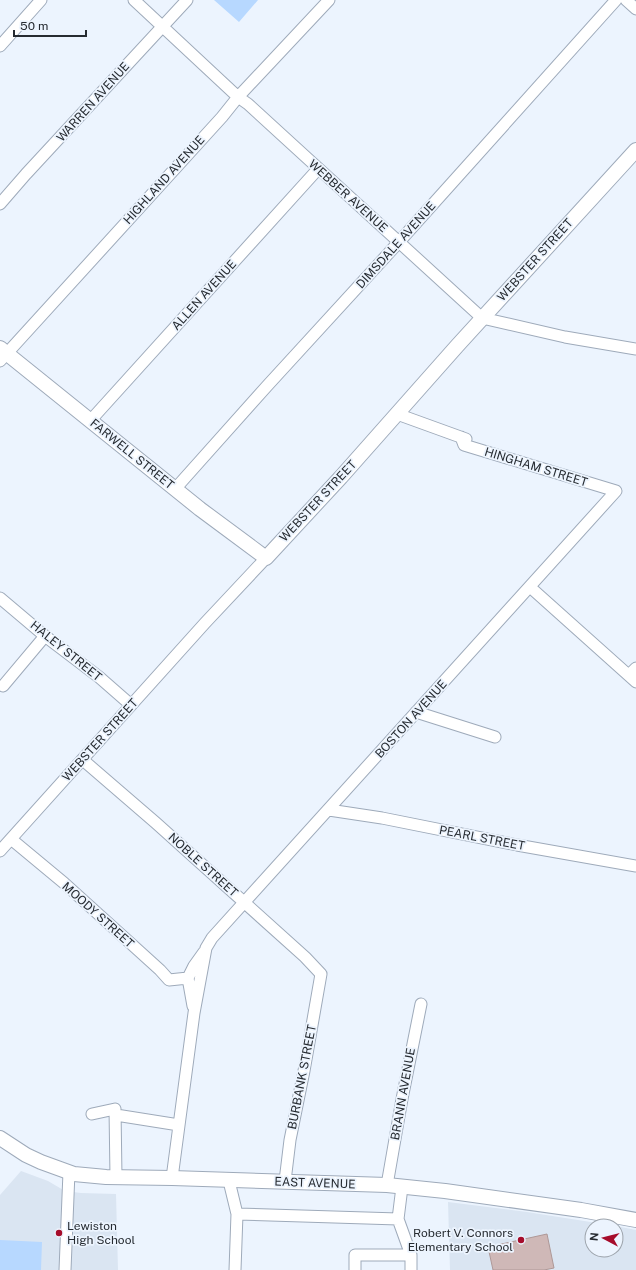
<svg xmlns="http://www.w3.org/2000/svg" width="636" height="1270" viewBox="0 0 636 1270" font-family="'Public Sans',sans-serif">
	<rect width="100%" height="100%" fill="#ecf4fe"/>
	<!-- built -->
	<path fill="#dae5f2" d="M 21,1171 L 48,1181 L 65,1191 L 81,1193 L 116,1194 L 118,1270 L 0,1270 L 0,1195 Z
		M 448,1202 L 527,1212 L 616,1226 L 592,1226 L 592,1250 L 616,1250 L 616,1226 L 636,1230 L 636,1270 L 450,1270 Z"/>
	<!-- green -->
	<path fill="#b7d8ff" d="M 214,0 L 258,0 L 239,22 Z
		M 0,1240 L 42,1242 L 41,1270 L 0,1270 Z"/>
	<!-- building -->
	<path fill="#cfb8b7" stroke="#ae9897" d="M 547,1234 L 554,1268 L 544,1270 L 493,1270 L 488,1247 Z"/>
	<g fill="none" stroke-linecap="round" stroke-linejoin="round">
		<!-- minor casing -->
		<g stroke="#9eaaba" stroke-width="13">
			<path id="minor" d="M 134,0 L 238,97 L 248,104 L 482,318 L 565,337 L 636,349
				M 626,0 L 636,9
				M 0,46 L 41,0
				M 0,204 L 26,174 L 187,0
				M 0,361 L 222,117 L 238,97 L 329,0
				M 397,414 L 466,439
				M 90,421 L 318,169
				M 175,489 L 267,386 L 398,243 L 616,0
				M 530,587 L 636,682
				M 0,598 L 45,636 L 99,677 L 131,705
				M 629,675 L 636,668
				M 3,686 L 45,636
				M 416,712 L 495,737
				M 83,760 L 156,823 L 305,957 L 321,974 L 304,1071 L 290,1140 L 285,1181
				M 329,810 L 382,818 L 517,845 L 636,866
				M 11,839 L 64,883 L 160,970 L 169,980 L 188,978
				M 0,851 L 205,623 L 266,558
				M 193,1006 L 188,978 L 194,966 L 204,952
				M 92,1114 L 115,1109 L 116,1177
				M 116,1115 L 179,1125
				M 172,1178 L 194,1013 L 206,948 L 212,938 L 616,491 L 464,445 L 461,437
				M 229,1181 L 237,1214 L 235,1270
				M 387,1185 L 402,1099 L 421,1004
				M 402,1187 L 398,1219 L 411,1255 L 411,1270
				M 237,1214 L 398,1219
				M 65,1270 L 69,1172
				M 355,1270 L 355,1255 L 411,1255"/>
		</g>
		<!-- major casing -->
		<g stroke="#9eaaba" stroke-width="16">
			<path id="major" d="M 0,348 L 200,509 L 266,558 L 341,477 L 457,346 L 636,150
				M 0,1138 L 26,1155 L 41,1162 L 74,1174 L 106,1177 L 172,1178 L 387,1185 L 445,1191 L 581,1210 L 636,1220"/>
		</g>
		<!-- minor -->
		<use href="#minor" stroke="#fff" stroke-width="11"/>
		<!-- major -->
		<use href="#major" stroke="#fff" stroke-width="14"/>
	</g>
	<!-- markers -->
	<g fill="#a60c2b" stroke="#ecf4fe" stroke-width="1.5">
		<circle cx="59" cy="1233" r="4"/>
		<circle cx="521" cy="1240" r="4"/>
	</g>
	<g text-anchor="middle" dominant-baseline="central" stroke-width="3.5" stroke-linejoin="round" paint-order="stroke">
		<!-- street labels -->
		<g font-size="12" fill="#262b31" stroke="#ecf4fe">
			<text transform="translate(93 102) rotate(-48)">WARREN AVENUE</text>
			<text transform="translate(164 180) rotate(-48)">HIGHLAND AVENUE</text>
			<text transform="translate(348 196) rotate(42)">WEBBER AVENUE</text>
			<text transform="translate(396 245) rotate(-48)">DIMSDALE AVENUE</text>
			<text transform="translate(535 260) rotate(-48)">WEBSTER STREET</text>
			<text transform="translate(204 295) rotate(-48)">ALLEN AVENUE</text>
			<text transform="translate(132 454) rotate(39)">FARWELL STREET</text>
			<text transform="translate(536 467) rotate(17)">HINGHAM STREET</text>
			<text transform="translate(318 501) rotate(-47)">WEBSTER STREET</text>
			<text transform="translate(66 651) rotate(39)">HALEY STREET</text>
			<text transform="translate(411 719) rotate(-48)">BOSTON AVENUE</text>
			<text transform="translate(100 740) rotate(-48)">WEBSTER STREET</text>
			<text transform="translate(482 838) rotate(11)">PEARL STREET</text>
			<text transform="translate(203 865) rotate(42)">NOBLE STREET</text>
			<text transform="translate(98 915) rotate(42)">MOODY STREET</text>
			<text transform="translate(302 1077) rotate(-79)">BURBANK STREET</text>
			<text transform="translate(403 1094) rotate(-80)">BRANN AVENUE</text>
			<text transform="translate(315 1183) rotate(2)">EAST AVENUE</text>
		</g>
		<!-- poi labels -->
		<g font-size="12" fill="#262b31" stroke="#ecf4fe" text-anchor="start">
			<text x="67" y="1226">Lewiston<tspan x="67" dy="14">High School</tspan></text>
			<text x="513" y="1233" text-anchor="end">Robert V. Connors<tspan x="513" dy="14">Elementary School</tspan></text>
		</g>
	</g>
	<!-- north arrow -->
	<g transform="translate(604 1238) rotate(277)"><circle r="19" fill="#ecf4fe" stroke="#9da4ac"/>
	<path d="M0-3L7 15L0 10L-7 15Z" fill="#a60c2b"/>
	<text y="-6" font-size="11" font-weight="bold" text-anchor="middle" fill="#262b31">N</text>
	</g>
	<!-- scale -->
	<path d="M14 30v6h72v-6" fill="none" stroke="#262b31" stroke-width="2"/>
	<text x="20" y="30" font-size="12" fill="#262b31" stroke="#ecf4fe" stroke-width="3" paint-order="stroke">50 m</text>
</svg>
